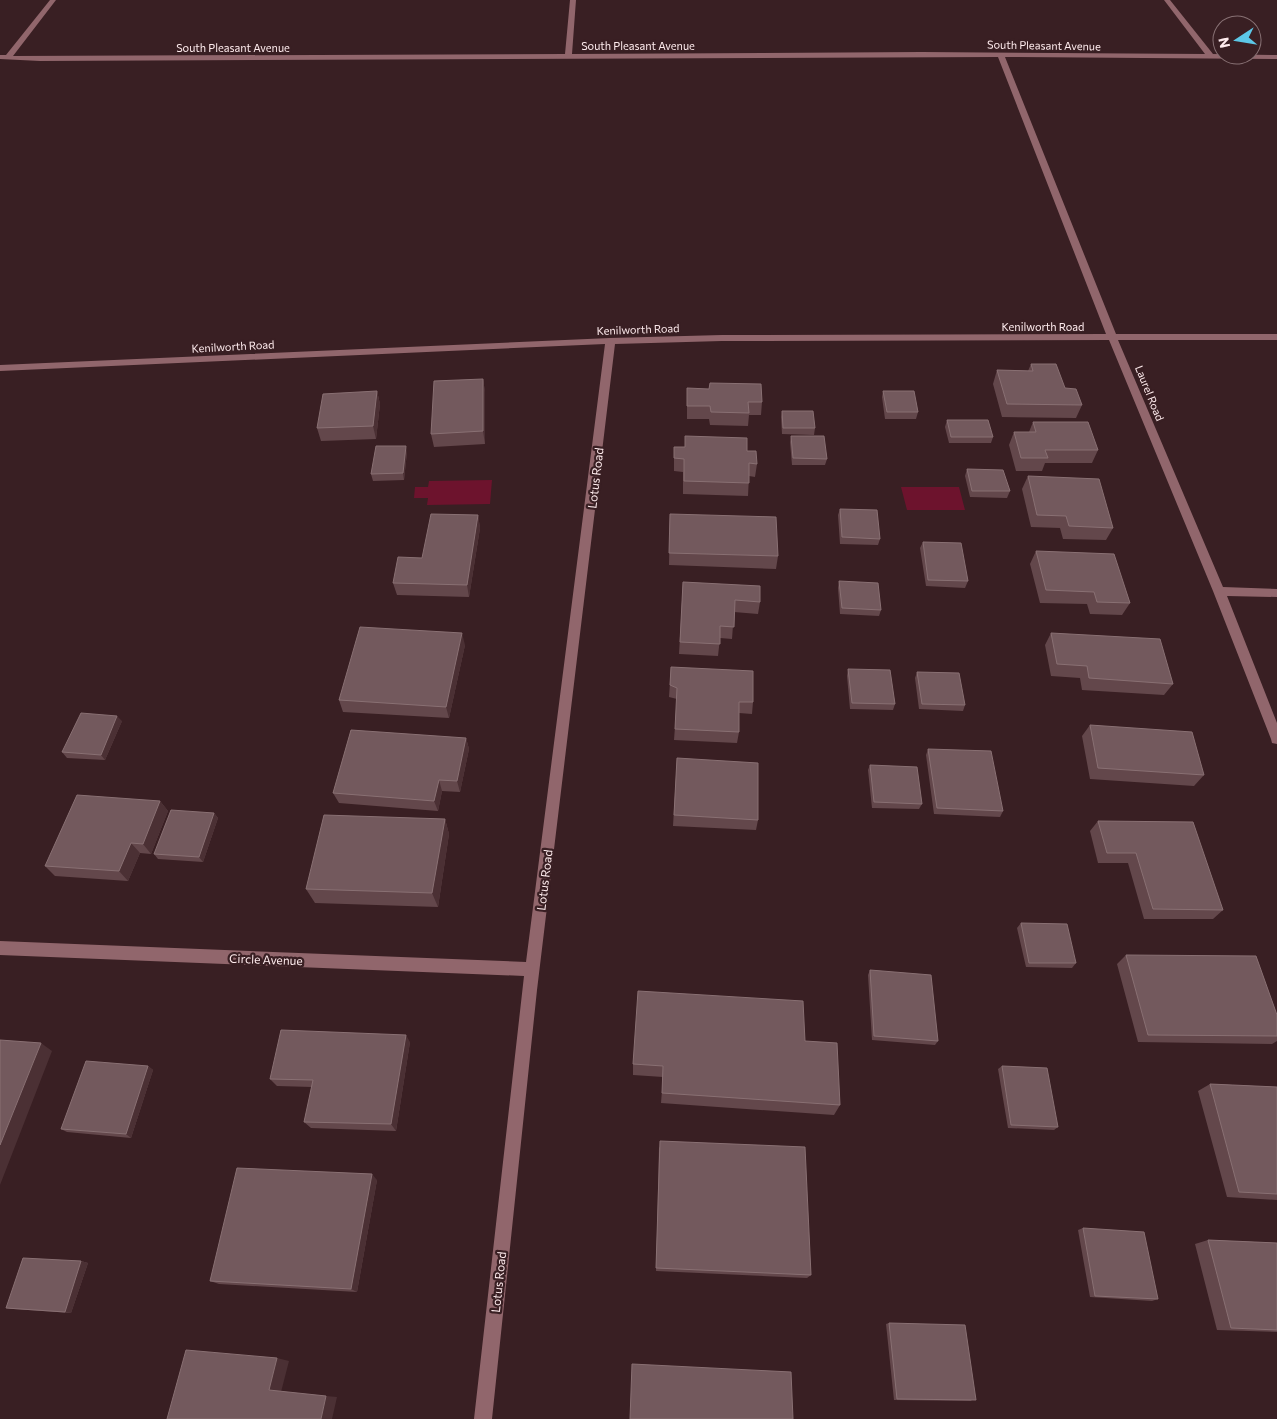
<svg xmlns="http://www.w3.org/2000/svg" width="1277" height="1419" viewBox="0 0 1277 1419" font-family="Commissioner,sans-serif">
	<rect width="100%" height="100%" fill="#391f23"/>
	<!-- water -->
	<path fill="#6d132d" d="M 492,480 L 490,504 L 427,505 L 428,498 L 414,498 L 415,487 L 428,487 L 429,481 Z
		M 901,487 L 959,487 L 965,510 L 907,510 Z"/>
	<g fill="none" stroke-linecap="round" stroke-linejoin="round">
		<!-- minor -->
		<path fill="#91666c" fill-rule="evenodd" d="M 50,0 L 56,0 L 13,56 L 565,54 L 570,0 L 576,0 L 572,54 L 922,52 L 1205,54 L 1164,0 L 1170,0 L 1213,54 L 1277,55 L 1277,59 L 1005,57 L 1116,334 L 1277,334 L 1277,340 L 1118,340 L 1223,587 L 1277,589 L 1277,597 L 1227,596 L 1277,723 L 1277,744 L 1272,743 L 1271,739 L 1213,591 L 1109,340 L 722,341 L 615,344 L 537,990 L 492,1419 L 474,1419 L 524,976 L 0,955 L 0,941 L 526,962 L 605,344 L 0,371 L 0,365 L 610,338 L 722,335 L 1106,334 L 998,57 L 40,61 L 0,59 L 0,55 L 6,55 Z"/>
	</g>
	<!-- wall -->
	<path fill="#63474b" d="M 1031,364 L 1065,388 L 1082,405 L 1076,418 L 1002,417 L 993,384 L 997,370 L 1028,371 Z
		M 483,379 L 485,392 L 485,444 L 434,447 L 431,434 Z
		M 687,388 L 762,402 L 761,415 L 749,415 L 748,426 L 710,425 L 709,419 L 687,419 Z
		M 377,391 L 380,404 L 376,439 L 321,441 L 317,428 Z
		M 883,391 L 918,412 L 916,419 L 885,419 L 882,397 Z
		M 782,411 L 815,428 L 814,435 L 782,434 L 781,417 Z
		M 947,420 L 993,437 L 991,443 L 949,443 L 945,427 Z
		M 1033,422 L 1098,450 L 1092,463 L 1045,463 L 1042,471 L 1016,471 L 1009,445 L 1014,432 L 1029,432 Z
		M 791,436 L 827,459 L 825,465 L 792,465 L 790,442 Z
		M 674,447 L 747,451 L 757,464 L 755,477 L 749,476 L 748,496 L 683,494 L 683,472 L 674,471 Z
		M 407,452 L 404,480 L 373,481 L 371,474 Z
		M 967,469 L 1010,491 L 1007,498 L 970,497 L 965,476 Z
		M 1028,476 L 1113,528 L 1106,540 L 1063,539 L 1060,528 L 1031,527 L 1022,489 Z
		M 840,509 L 880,539 L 878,545 L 840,544 L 838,515 Z
		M 670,514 L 778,556 L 776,569 L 669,565 Z
		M 478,515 L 480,528 L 469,597 L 397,595 L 393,583 L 422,558 Z
		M 923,542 L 968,581 L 965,588 L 926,586 L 920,548 Z
		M 1036,551 L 1130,603 L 1122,615 L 1090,614 L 1087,604 L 1040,603 L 1030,564 Z
		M 839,581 L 881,610 L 879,616 L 840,614 L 838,588 Z
		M 683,582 L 760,602 L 758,614 L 734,612 L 732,639 L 720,638 L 718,656 L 679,654 Z
		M 1051,633 L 1173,684 L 1164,695 L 1082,690 L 1080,678 L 1051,676 L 1045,645 Z
		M 465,645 L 449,718 L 343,712 L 339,700 Z
		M 671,667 L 753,702 L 752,714 L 739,713 L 739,732 L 737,743 L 674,740 L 677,699 L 669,697 Z
		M 848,669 L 895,704 L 893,710 L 850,709 L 847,676 Z
		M 917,672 L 965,705 L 963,711 L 919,709 L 915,678 Z
		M 122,721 L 105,760 L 67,758 L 62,752 Z
		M 1090,725 L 1204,775 L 1194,786 L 1090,779 L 1082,736 Z
		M 466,738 L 469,749 L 460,792 L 442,791 L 438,811 L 339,803 L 333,793 Z
		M 928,749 L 1003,811 L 1000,817 L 934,814 L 926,755 Z
		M 677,758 L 758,820 L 756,830 L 673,826 Z
		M 870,765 L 922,804 L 919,809 L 872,808 L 868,770 Z
		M 160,801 L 168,811 L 151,854 L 140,853 L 128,881 L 55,876 L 45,866 Z
		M 214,813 L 218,818 L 203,862 L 158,859 L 154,854 Z
		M 445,819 L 449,834 L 438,907 L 315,903 L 306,889 Z
		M 1098,821 L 1223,910 L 1213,919 L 1144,919 L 1128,863 L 1098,863 L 1090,831 Z
		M 1021,923 L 1076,963 L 1072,968 L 1026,967 L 1017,928 Z
		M 1126,955 L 1277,1015 L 1277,1041 L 1272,1044 L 1138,1042 L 1117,964 Z
		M 870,970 L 938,1041 L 935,1045 L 872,1040 L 868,975 Z
		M 805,1041 L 840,1105 L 834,1115 L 661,1103 L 663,1077 L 633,1075 L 633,1064 Z
		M 410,1042 L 396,1131 L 311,1128 L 304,1122 L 312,1087 L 277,1086 L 270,1079 Z
		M 148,1066 L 153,1070 L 131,1138 L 67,1132 L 61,1129 Z
		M 1002,1066 L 1058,1127 L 1054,1130 L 1008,1128 L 998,1069 Z
		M 1210,1084 L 1277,1087 L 1277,1200 L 1227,1197 L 1198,1091 Z
		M 659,1147 L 811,1275 L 807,1278 L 656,1271 Z
		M 377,1180 L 357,1292 L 219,1284 L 210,1281 Z
		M 1083,1228 L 1158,1299 L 1152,1301 L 1090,1297 L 1078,1230 Z
		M 1208,1240 L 1277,1243 L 1277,1332 L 1217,1330 L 1195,1244 Z
		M 81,1261 L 88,1263 L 71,1313 L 13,1309 L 6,1308 Z
		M 889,1323 L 972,1401 L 894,1400 L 886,1324 Z"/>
	<!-- shaded-wall -->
	<path fill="#4b3034" d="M 483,379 L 485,392 L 485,444 L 483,431 Z
		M 377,391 L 380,404 L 376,439 L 373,426 Z
		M 406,446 L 407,452 L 404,480 L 403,473 Z
		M 478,515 L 480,528 L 469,597 L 467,585 Z
		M 462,633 L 465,645 L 449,718 L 446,707 Z
		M 117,716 L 122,721 L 105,760 L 101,755 Z
		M 466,738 L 469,749 L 460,792 L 457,781 Z
		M 439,780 L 442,791 L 438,811 L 434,801 Z
		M 160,801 L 168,811 L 151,854 L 143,844 Z
		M 214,813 L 218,818 L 203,862 L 199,857 Z
		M 445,819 L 449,834 L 438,907 L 432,893 Z
		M 131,843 L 140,853 L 128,881 L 119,871 Z
		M 406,1035 L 410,1042 L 396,1131 L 391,1124 Z
		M 41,1043 L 52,1051 L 0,1185 L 0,1145 Z
		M 148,1066 L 153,1070 L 131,1138 L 126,1134 Z
		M 372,1174 L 377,1180 L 357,1292 L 351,1289 Z
		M 81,1261 L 88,1263 L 71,1313 L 65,1312 Z
		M 277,1358 L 289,1361 L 281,1392 L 269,1390 Z
		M 326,1396 L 337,1397 L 332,1419 L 321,1419 Z"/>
	<!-- building -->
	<path fill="#73595d" stroke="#897073" d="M 1031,364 L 1056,364 L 1065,388 L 1076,389 L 1082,405 L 1007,404 L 997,370 L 1033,371 Z
		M 483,379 L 483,431 L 431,434 L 434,381 Z
		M 710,383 L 761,384 L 762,402 L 748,402 L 749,413 L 711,412 L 710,406 L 687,406 L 687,388 L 709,389 Z
		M 377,391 L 373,426 L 317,428 L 323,394 Z
		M 883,391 L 914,391 L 918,412 L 887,412 Z
		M 782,411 L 813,411 L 815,428 L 783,428 Z
		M 947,420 L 988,420 L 993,437 L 951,437 Z
		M 1033,422 L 1088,422 L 1098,450 L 1045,450 L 1048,458 L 1021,458 L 1014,432 L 1036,432 Z
		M 685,436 L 747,438 L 747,451 L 756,451 L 757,464 L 749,463 L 749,483 L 684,481 L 684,459 L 674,458 L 674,447 L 685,447 Z
		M 791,436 L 824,436 L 827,459 L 793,458 Z
		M 376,446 L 406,446 L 403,473 L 371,474 Z
		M 967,469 L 1003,470 L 1010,491 L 972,491 Z
		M 1028,476 L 1099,479 L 1113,528 L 1069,526 L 1066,516 L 1037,515 Z
		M 840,509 L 877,510 L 880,539 L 842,537 Z
		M 431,514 L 478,515 L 467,585 L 393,583 L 398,557 L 422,558 Z
		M 670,514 L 776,517 L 778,556 L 669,553 Z
		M 923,542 L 961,543 L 968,581 L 928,580 Z
		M 1036,551 L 1114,554 L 1130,603 L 1097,602 L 1094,592 L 1046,590 Z
		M 839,581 L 878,583 L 881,610 L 842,608 Z
		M 683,582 L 760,586 L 760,602 L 735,600 L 734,627 L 720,626 L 720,644 L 680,642 Z
		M 360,627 L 462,633 L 446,707 L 339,700 Z
		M 1051,633 L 1160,639 L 1173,684 L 1089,678 L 1087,666 L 1057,664 Z
		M 671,667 L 753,671 L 753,702 L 739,702 L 739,732 L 675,729 L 677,688 L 670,685 Z
		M 848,669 L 890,670 L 895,704 L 852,703 Z
		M 917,672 L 959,673 L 965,705 L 922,704 Z
		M 81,713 L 117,716 L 101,755 L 62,752 Z
		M 1090,725 L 1192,732 L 1204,775 L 1098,768 Z
		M 351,730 L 466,738 L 457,781 L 439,780 L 434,801 L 333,793 Z
		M 928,749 L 991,751 L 1003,811 L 937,808 Z
		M 677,758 L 758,763 L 758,820 L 674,815 Z
		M 870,765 L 917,767 L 922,804 L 874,802 Z
		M 77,795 L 160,801 L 143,844 L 131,843 L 119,871 L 45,866 Z
		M 171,810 L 214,813 L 199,857 L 154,854 Z
		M 324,815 L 445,819 L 432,893 L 306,889 Z
		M 1098,821 L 1193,822 L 1223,910 L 1153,909 L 1136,853 L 1107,853 Z
		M 1021,923 L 1067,924 L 1076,963 L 1029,963 Z
		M 1126,955 L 1256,956 L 1277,1015 L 1277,1036 L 1148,1035 Z
		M 870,970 L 931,975 L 938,1041 L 874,1036 Z
		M 638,991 L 803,1001 L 805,1041 L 837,1043 L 840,1105 L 662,1093 L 663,1066 L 633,1064 Z
		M 281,1030 L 406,1035 L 391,1124 L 304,1122 L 313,1080 L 270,1079 Z
		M 0,1040 L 41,1043 L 0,1145 Z
		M 86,1061 L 148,1066 L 126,1134 L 61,1129 Z
		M 1002,1066 L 1047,1068 L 1058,1127 L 1011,1125 Z
		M 1210,1084 L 1277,1087 L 1277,1194 L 1239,1192 Z
		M 660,1141 L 805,1147 L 811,1275 L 656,1268 Z
		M 237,1168 L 372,1174 L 351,1289 L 210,1281 Z
		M 1083,1228 L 1144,1232 L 1158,1299 L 1095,1296 Z
		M 1208,1240 L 1277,1243 L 1277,1330 L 1231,1328 Z
		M 23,1258 L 81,1261 L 65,1312 L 6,1308 Z
		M 889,1323 L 965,1325 L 976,1400 L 897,1399 Z
		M 186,1350 L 277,1358 L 269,1390 L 326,1396 L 321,1419 L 167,1419 Z
		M 632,1364 L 791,1372 L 793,1419 L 630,1419 Z"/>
	<g text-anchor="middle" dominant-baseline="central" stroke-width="4.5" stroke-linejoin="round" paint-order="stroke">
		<!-- far-street labels -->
		<g font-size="11" fill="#feebed" stroke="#391f23">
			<text x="638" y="45">South Pleasant Avenue</text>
			<text transform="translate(1044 45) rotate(1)">South Pleasant Avenue</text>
			<text x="233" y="47">South Pleasant Avenue</text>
			<text x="1043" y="326">Kenilworth Road</text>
			<text transform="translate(638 329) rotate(-2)">Kenilworth Road</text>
			<text transform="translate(233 346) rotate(-3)">Kenilworth Road</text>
			<text transform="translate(1150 393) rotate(68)">Laurel Road</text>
		</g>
		<!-- street labels -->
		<g font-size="12" fill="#feebed" stroke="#391f23">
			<text transform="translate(595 478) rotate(-83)">Lotus Road</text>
			<text transform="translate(544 880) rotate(-83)">Lotus Road</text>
			<text transform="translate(266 959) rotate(2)">Circle Avenue</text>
			<text transform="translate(498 1282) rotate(-84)">Lotus Road</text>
		</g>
	</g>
	<!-- north arrow -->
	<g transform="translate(1237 40) rotate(258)"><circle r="24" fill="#391f23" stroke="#887174"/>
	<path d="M0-4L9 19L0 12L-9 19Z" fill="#5cc7e7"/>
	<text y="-8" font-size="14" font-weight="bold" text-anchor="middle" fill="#feebed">N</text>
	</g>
</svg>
